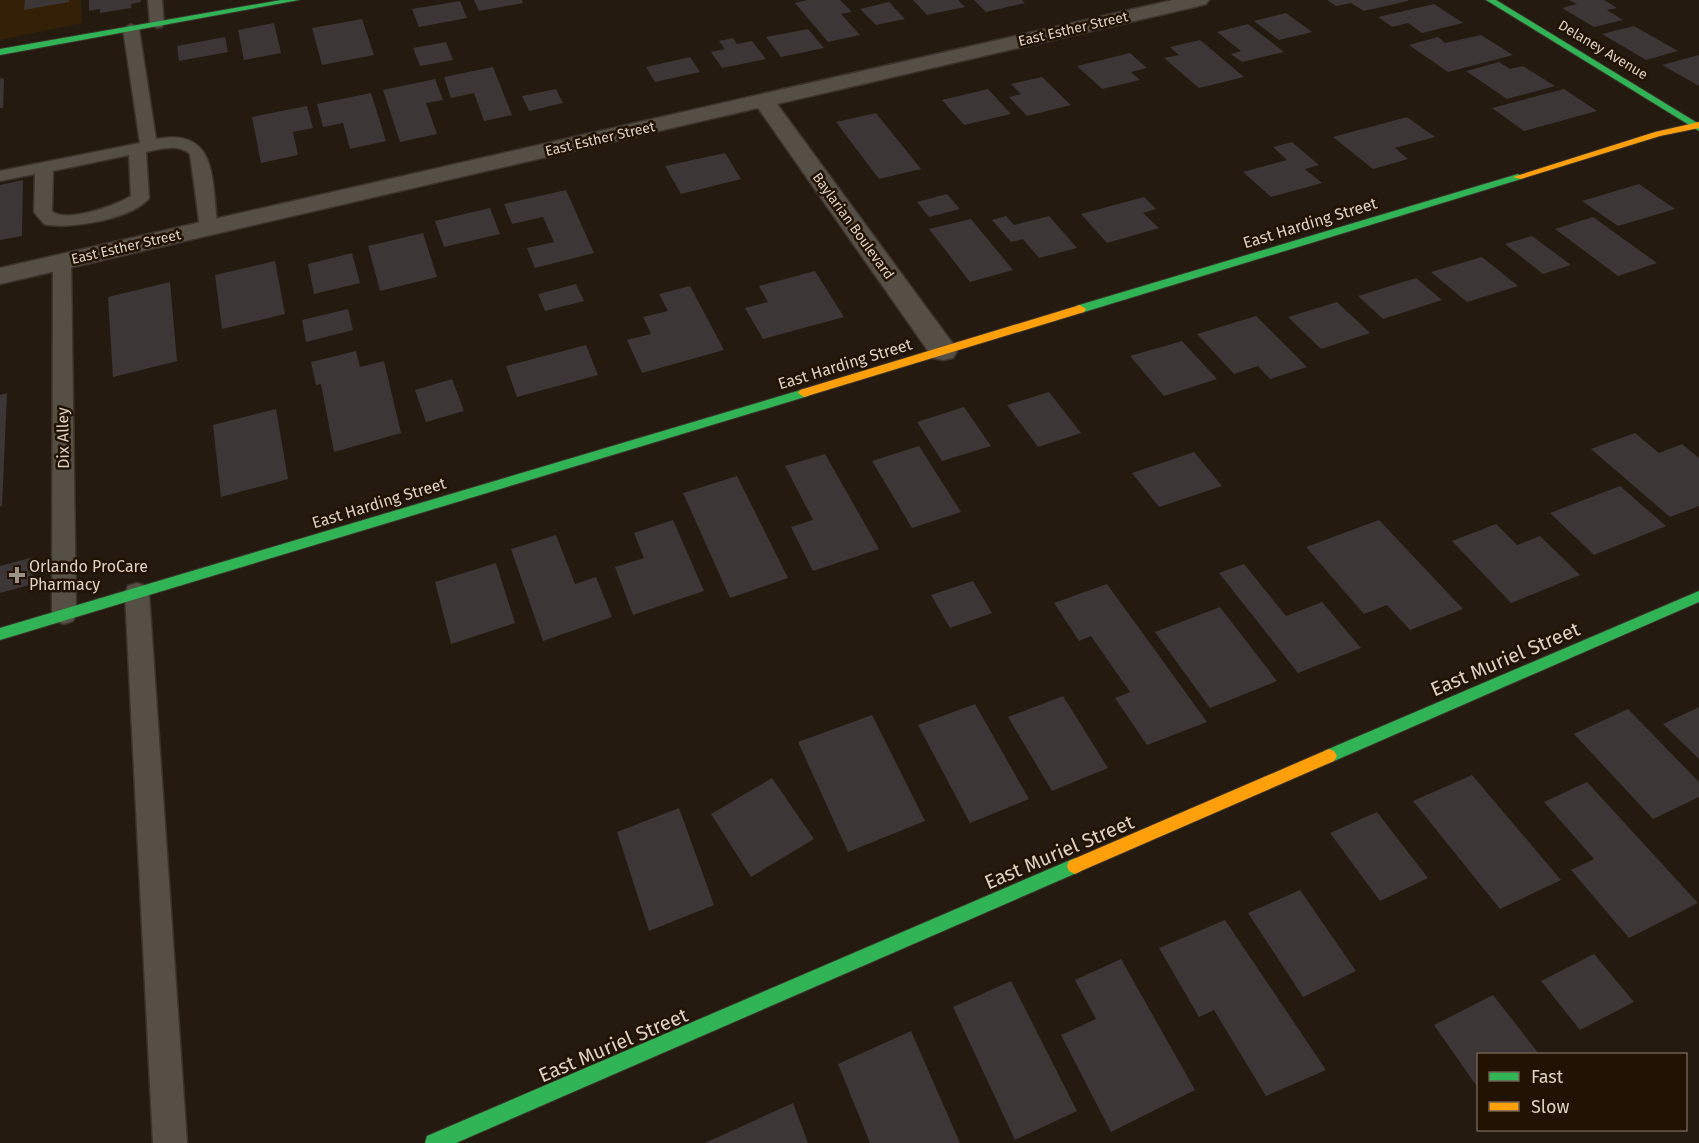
<svg xmlns="http://www.w3.org/2000/svg" width="1699" height="1143" viewBox="0 0 1699 1143" font-family="'Fira Sans',sans-serif">
	<rect width="100%" height="100%" fill="#241a0f"/>
	<!-- built -->
	<path fill="#342007" d="M 0,0 L 81,0 L 82,23 L 0,40 Z"/>
	<!-- building -->
	<path fill="#3c3636" d="M 25,0 L 69,0 L 69,2 L 24,10 Z
		M 89,0 L 141,0 L 141,2 L 131,4 L 131,8 L 100,13 L 100,9 L 89,11 Z
		M 474,0 L 522,0 L 523,3 L 479,11 Z
		M 807,0 L 840,0 L 852,12 L 841,14 L 860,35 L 828,42 L 795,3 Z
		M 913,0 L 958,0 L 965,7 L 927,15 Z
		M 974,0 L 1022,0 L 1025,3 L 986,12 Z
		M 1327,0 L 1408,0 L 1408,1 L 1364,11 L 1351,3 L 1336,6 Z
		M 1569,0 L 1604,0 L 1617,8 L 1607,10 L 1623,20 L 1594,27 L 1562,8 L 1577,4 Z
		M 460,1 L 467,18 L 419,27 L 412,9 Z
		M 889,2 L 905,19 L 876,25 L 860,9 Z
		M 1434,4 L 1463,23 L 1422,33 L 1408,23 L 1392,27 L 1378,17 Z
		M 1286,13 L 1312,32 L 1279,40 L 1254,21 Z
		M 362,19 L 374,55 L 322,65 L 312,28 Z
		M 274,23 L 281,53 L 244,60 L 238,30 Z
		M 1248,24 L 1284,52 L 1242,62 L 1231,54 L 1241,51 L 1217,32 Z
		M 1634,26 L 1678,51 L 1646,60 L 1602,34 Z
		M 808,29 L 824,48 L 781,57 L 766,37 Z
		M 1481,35 L 1513,55 L 1448,72 L 1409,45 L 1438,37 L 1445,43 Z
		M 225,37 L 228,52 L 179,61 L 177,46 Z
		M 733,38 L 737,44 L 752,41 L 766,59 L 722,68 L 711,52 L 725,49 L 719,41 Z
		M 1200,40 L 1244,77 L 1199,88 L 1164,58 L 1179,55 L 1170,47 Z
		M 446,42 L 453,60 L 420,66 L 413,48 Z
		M 1130,53 L 1147,68 L 1131,72 L 1140,80 L 1102,89 L 1077,66 Z
		M 1699,55 L 1699,86 L 1662,65 Z
		M 690,57 L 700,72 L 655,82 L 646,67 Z
		M 1499,62 L 1510,69 L 1523,66 L 1555,86 L 1507,99 L 1466,71 Z
		M 493,67 L 512,115 L 484,121 L 474,93 L 451,98 L 444,77 Z
		M 1042,77 L 1071,105 L 1027,116 L 1009,97 L 1021,94 L 1011,84 Z
		M 0,78 L 4,79 L 3,108 L 0,108 Z
		M 435,79 L 443,100 L 426,103 L 437,134 L 400,142 L 383,90 Z
		M 556,89 L 563,103 L 529,111 L 522,96 Z
		M 988,89 L 1011,114 L 964,125 L 942,100 Z
		M 1564,89 L 1597,111 L 1524,131 L 1492,108 Z
		M 371,93 L 386,141 L 350,149 L 343,123 L 323,127 L 317,104 Z
		M 307,106 L 313,128 L 293,132 L 298,155 L 261,163 L 252,117 Z
		M 876,113 L 921,169 L 879,179 L 836,122 Z
		M 1407,117 L 1435,137 L 1395,148 L 1408,159 L 1373,169 L 1333,137 Z
		M 1292,142 L 1319,165 L 1305,169 L 1322,183 L 1271,197 L 1243,172 L 1287,160 L 1273,147 Z
		M 725,153 L 741,179 L 681,194 L 665,166 Z
		M 23,180 L 22,236 L 0,240 L 0,185 Z
		M 1639,184 L 1675,209 L 1618,226 L 1582,201 Z
		M 566,190 L 594,253 L 535,268 L 527,248 L 554,242 L 543,217 L 512,224 L 504,204 Z
		M 947,194 L 960,209 L 929,217 L 917,202 Z
		M 1144,197 L 1156,209 L 1143,213 L 1159,228 L 1107,243 L 1081,214 Z
		M 490,208 L 500,234 L 444,247 L 435,221 Z
		M 1006,216 L 1014,225 L 1049,216 L 1077,248 L 1039,258 L 1023,239 L 1011,242 L 992,220 Z
		M 1593,217 L 1657,263 L 1618,276 L 1555,229 Z
		M 971,219 L 1013,270 L 970,282 L 929,229 Z
		M 423,233 L 437,277 L 380,291 L 368,246 Z
		M 1532,236 L 1571,265 L 1543,274 L 1505,244 Z
		M 352,253 L 360,283 L 314,294 L 308,264 Z
		M 1482,257 L 1518,286 L 1467,302 L 1431,272 Z
		M 275,261 L 285,314 L 222,329 L 215,275 Z
		M 815,271 L 844,317 L 763,339 L 745,308 L 768,302 L 759,286 Z
		M 1416,278 L 1442,300 L 1383,319 L 1358,296 Z
		M 170,282 L 177,361 L 113,377 L 108,297 Z
		M 576,284 L 584,301 L 545,311 L 538,294 Z
		M 690,286 L 724,350 L 642,373 L 627,340 L 651,334 L 643,317 L 668,311 L 659,294 Z
		M 1337,302 L 1370,333 L 1321,349 L 1288,317 Z
		M 348,309 L 353,330 L 306,342 L 302,320 Z
		M 1256,316 L 1307,367 L 1270,379 L 1258,366 L 1234,374 L 1197,334 Z
		M 1182,341 L 1217,379 L 1164,396 L 1130,356 Z
		M 586,345 L 598,375 L 517,397 L 506,366 Z
		M 356,351 L 360,367 L 384,361 L 401,433 L 334,452 L 321,384 L 316,385 L 311,362 Z
		M 452,379 L 464,411 L 426,422 L 415,390 Z
		M 1049,392 L 1081,433 L 1038,447 L 1007,405 Z
		M 7,393 L 2,506 L 0,506 L 0,395 Z
		M 964,407 L 991,446 L 942,461 L 917,422 Z
		M 276,409 L 288,479 L 221,497 L 213,425 Z
		M 1635,433 L 1659,453 L 1682,444 L 1699,458 L 1699,506 L 1670,517 L 1591,449 Z
		M 919,446 L 961,512 L 912,528 L 872,461 Z
		M 1194,452 L 1222,486 L 1159,507 L 1132,473 Z
		M 825,454 L 879,549 L 813,571 L 791,527 L 813,520 L 785,466 Z
		M 737,476 L 788,578 L 730,598 L 683,493 Z
		M 1620,486 L 1666,526 L 1594,555 L 1550,513 Z
		M 673,520 L 704,591 L 633,615 L 615,567 L 644,558 L 634,533 Z
		M 1379,520 L 1463,609 L 1410,630 L 1387,605 L 1364,614 L 1306,547 Z
		M 1496,524 L 1517,545 L 1540,536 L 1580,575 L 1511,603 L 1452,541 Z
		M 556,535 L 575,584 L 596,577 L 612,617 L 543,641 L 511,549 Z
		M 34,557 L 33,584 L 0,593 L 0,566 Z
		M 496,563 L 515,623 L 451,644 L 435,582 Z
		M 1244,564 L 1286,616 L 1322,602 L 1361,648 L 1298,673 L 1219,573 Z
		M 973,581 L 992,613 L 950,628 L 931,595 Z
		M 1107,584 L 1207,722 L 1147,745 L 1115,698 L 1130,692 L 1091,636 L 1079,641 L 1054,603 Z
		M 1220,607 L 1277,681 L 1210,708 L 1155,632 Z
		M 1063,696 L 1108,768 L 1052,791 L 1008,717 Z
		M 975,704 L 1029,799 L 970,823 L 918,725 Z
		M 1699,707 L 1699,759 L 1663,724 Z
		M 1628,709 L 1699,782 L 1699,797 L 1653,819 L 1574,734 Z
		M 872,715 L 925,821 L 848,852 L 798,742 Z
		M 1472,775 L 1561,880 L 1500,909 L 1413,801 Z
		M 772,778 L 814,839 L 751,877 L 711,814 Z
		M 1587,782 L 1698,903 L 1629,938 L 1571,870 L 1594,859 L 1544,802 Z
		M 679,808 L 714,905 L 649,931 L 617,832 Z
		M 1377,812 L 1428,878 L 1380,901 L 1330,833 Z
		M 1300,890 L 1356,971 L 1303,997 L 1248,913 Z
		M 1225,920 L 1326,1070 L 1266,1096 L 1214,1010 L 1199,1017 L 1159,948 Z
		M 1594,954 L 1634,1002 L 1580,1030 L 1541,981 Z
		M 1121,959 L 1195,1090 L 1111,1132 L 1061,1035 L 1096,1019 L 1075,980 Z
		M 1011,981 L 1077,1111 L 1015,1140 L 953,1007 Z
		M 1493,995 L 1539,1054 L 1478,1054 L 1478,1088 L 1434,1025 Z
		M 911,1031 L 960,1143 L 870,1143 L 838,1064 Z
		M 793,1103 L 808,1143 L 705,1143 Z"/>
	<g fill="none" stroke-linecap="round" stroke-linejoin="round">
		<!-- lane casing -->
		<g stroke="#3c332c" stroke-width="3">
			<path id="lane" d="M 148,0 L 162,0 L 164,24 L 162,27 L 157,28 L 150,24 Z
				M 131,24 L 139,29 L 156,139 C 220,127 211,183 218,228 L 215,232 L 203,232 L 200,228 L 190,154 C 178,143 160,149 146,152 L 149,198 C 133,219 68,230 44,224 L 34,212 L 35,174 L 0,181 L 0,171 L 140,143 L 123,29 ZM 129,155 L 131,196 C 117,205 65,224 52,211 L 53,171 Z
				M 62,256 L 71,262 L 76,614 L 73,621 L 64,624 L 55,621 L 52,614 L 53,262 Z
				M 137,583 L 146,586 L 149,593 L 187,1143 L 153,1143 L 125,593 L 128,586 Z"/>
		</g>
		<!-- street casing -->
		<g stroke="#3c332c" stroke-width="3">
			<path id="street" d="M 1173,0 L 1209,0 L 1206,4 L 1199,6 L 777,104 L 953,344 L 957,351 L 953,358 L 943,360 L 933,358 L 758,108 L 0,284 L 0,268 Z"/>
		</g>
		<!-- fast casing -->
		<g stroke="#3c332c" stroke-width="2">
			<path id="fast" d="M 281,0 L 299,0 L 0,55 L 0,49 Z
				M 1486,0 L 1496,0 L 1699,124 L 1699,131 Z
				M 1518,174 L 1523,177 L 1521,179 L 1084,312 L 1080,313 L 1074,309 L 1076,306 Z
				M 804,389 L 810,393 L 808,396 L 0,640 L 0,628 Z
				M 1699,591 L 1699,602 L 1334,761 L 1329,763 L 1324,761 L 1321,756 L 1324,751 Z
				M 1075,858 L 1081,861 L 1083,866 L 1081,871 L 456,1143 L 425,1143 L 427,1136 Z"/>
		</g>
		<!-- slow casing -->
		<g stroke="#3c332c" stroke-width="2">
			<path id="slow" d="M 1699,122 L 1699,128 L 1660,136 L 1521,179 L 1513,177 L 1655,132 Z
				M 1080,305 L 1086,309 L 1084,312 L 804,397 L 798,393 L 800,390 Z
				M 1329,749 L 1334,751 L 1337,756 L 1334,761 L 1081,871 L 1075,874 L 1069,871 L 1067,866 L 1069,861 Z"/>
		</g>
		<!-- lane -->
		<use href="#lane" fill="#564f46" fill-rule="evenodd"/>
		<!-- street -->
		<use href="#street" fill="#564f46" fill-rule="evenodd"/>
		<!-- fast -->
		<use href="#fast" fill="#30b455" fill-rule="evenodd"/>
		<!-- slow -->
		<use href="#slow" fill="#ff9f0a" fill-rule="evenodd"/>
	</g>
	<!-- markers -->
	<path fill="#9d9286" stroke="#221201" stroke-width="2" d="M14 566h6v6h6v6h-6v6h-6v-6h-6v-6h6z"/>
	<g text-anchor="middle" dominant-baseline="central" stroke-width="5" stroke-linejoin="round" paint-order="stroke">
		<!-- far-street labels -->
		<g font-size="14" fill="#ded2c6" stroke="#221201">
			<text transform="translate(1073 29) rotate(-13)">East Esther Street</text>
			<text transform="translate(1603 50) rotate(31)">Delaney Avenue</text>
			<text transform="translate(600 139) rotate(-13)">East Esther Street</text>
			<text transform="translate(853 226) rotate(54)">Baylarian Boulevard</text>
			<text transform="translate(126 247) rotate(-13)">East Esther Street</text>
		</g>
		<!-- street labels -->
		<g font-size="16" fill="#ded2c6" stroke="#221201">
			<text transform="translate(1310 223) rotate(-17)">East Harding Street</text>
			<text transform="translate(845 364) rotate(-17)">East Harding Street</text>
			<text transform="translate(63 438) rotate(-91)">Dix Alley</text>
			<text transform="translate(379 503) rotate(-17)">East Harding Street</text>
		</g>
		<!-- poi labels -->
		<g font-size="16" fill="#ded2c6" stroke="#221201" text-anchor="start">
			<text x="29" y="566">Orlando ProCare<tspan x="29" dy="18">Pharmacy</tspan></text>
		</g>
		<!-- near-street labels -->
		<g font-size="20" fill="#ded2c6" stroke="#221201">
			<text transform="translate(1505 659) rotate(-23)">East Muriel Street</text>
			<text transform="translate(1059 852) rotate(-23)">East Muriel Street</text>
			<text transform="translate(613 1045) rotate(-23)">East Muriel Street</text>
		</g>
	</g>
	<!-- legend -->
	<rect x="1477" y="1053" width="210" height="78" fill="#221201" stroke="#6d5f50" stroke-width="1.5"/>
	<rect x="1489" y="1072" width="30" height="9" fill="#30b455" stroke="#6d5f50" stroke-width="1.5"/>
	<text x="1531" y="1083" font-size="18" fill="#ded2c6">Fast</text>
	<rect x="1489" y="1102" width="30" height="9" fill="#ff9f0a" stroke="#6d5f50" stroke-width="1.5"/>
	<text x="1531" y="1113" font-size="18" fill="#ded2c6">Slow</text>
</svg>
